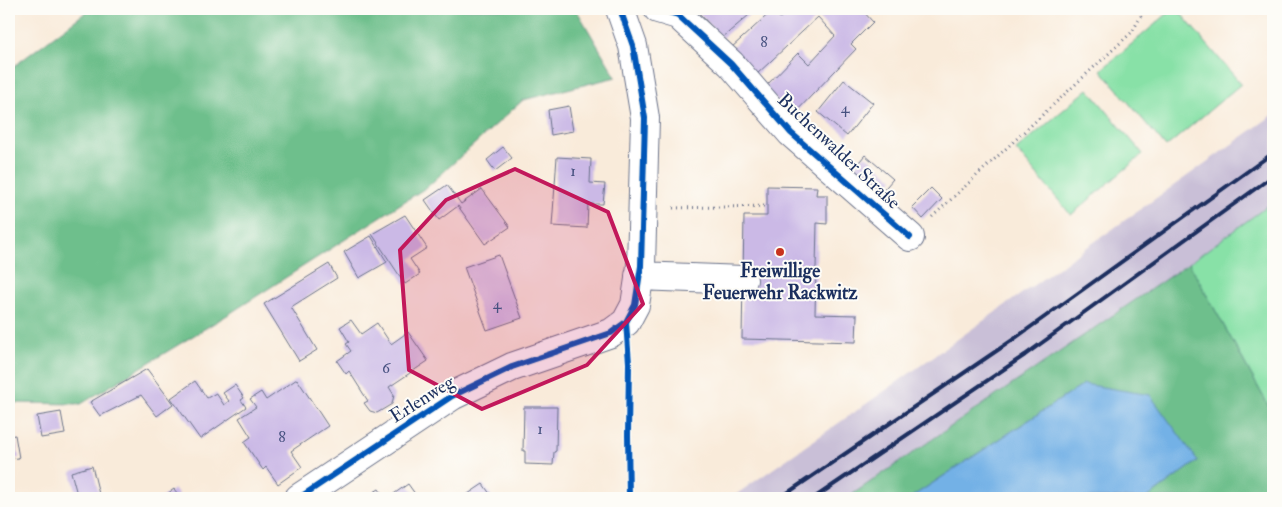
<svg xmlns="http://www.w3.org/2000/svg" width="1282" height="507" viewBox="0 0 1282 507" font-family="'IM FELL Double Pica',serif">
	<rect width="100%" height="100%" fill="#fdfcf7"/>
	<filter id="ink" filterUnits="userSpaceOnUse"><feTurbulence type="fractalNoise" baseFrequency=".02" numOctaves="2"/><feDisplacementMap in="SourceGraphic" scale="10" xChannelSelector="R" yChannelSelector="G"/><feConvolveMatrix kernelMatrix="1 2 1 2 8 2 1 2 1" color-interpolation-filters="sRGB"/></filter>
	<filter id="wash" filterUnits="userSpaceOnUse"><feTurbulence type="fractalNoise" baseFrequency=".0096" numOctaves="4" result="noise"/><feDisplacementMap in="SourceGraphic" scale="20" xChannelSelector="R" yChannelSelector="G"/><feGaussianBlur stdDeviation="1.12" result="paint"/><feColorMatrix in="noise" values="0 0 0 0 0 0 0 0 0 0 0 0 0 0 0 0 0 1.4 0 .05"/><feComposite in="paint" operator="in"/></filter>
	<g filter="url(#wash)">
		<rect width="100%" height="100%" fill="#f9ebda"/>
		<!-- industrial -->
		<path fill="#c9bfd7" d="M 1273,115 L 1273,202 L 1189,263 L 847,498 L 731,498 L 889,388 Z"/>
		<!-- green -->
		<path fill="#88e1a7" stroke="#528882" d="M 1173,9 L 1177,9 L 1241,84 L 1166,147 L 1101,70 Z
			M 1088,89 L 1143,154 L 1071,215 L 1016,150 Z
			M 1273,202 L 1273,414 L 1189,263 Z"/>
		<!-- forest -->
		<path fill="#6ebf8c" stroke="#447775" d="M 90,9 L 576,9 L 616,77 L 523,100 L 427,187 L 229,314 L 81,404 L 9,403 L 9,70 Z
			M 1189,263 L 1273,414 L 1273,498 L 1147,498 L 1198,461 L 1084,384 L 910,498 L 847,498 Z"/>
		<!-- water -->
		<path fill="#73b1e6" stroke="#4770a2" d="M 1084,384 L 1150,395 L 1198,461 L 1147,498 L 910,498 Z"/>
		<g id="blocks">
			<!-- building -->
			<path fill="#cbb9e6" d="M 704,9 L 756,9 L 722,38 L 699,13 Z
				M 790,9 L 861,9 L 873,22 L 851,44 L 856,49 L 793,115 L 764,88 L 798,53 L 809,64 L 835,36 L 818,17 L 756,75 L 731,48 L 773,10 L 780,18 Z
				M 844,80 L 873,103 L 847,136 L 818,112 Z
				M 569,106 L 573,131 L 551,135 L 548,110 Z
				M 503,147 L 512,158 L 495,171 L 487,160 Z
				M 865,155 L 893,179 L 881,193 L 853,169 Z
				M 557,157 L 591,159 L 590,183 L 605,184 L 603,204 L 588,204 L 587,228 L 552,226 Z
				M 447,185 L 461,204 L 482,189 L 510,227 L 485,244 L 458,206 L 439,220 L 425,200 Z
				M 767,186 L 817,187 L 816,195 L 827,195 L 827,224 L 817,223 L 815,314 L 857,315 L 856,342 L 742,339 L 744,216 L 767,216 Z
				M 931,188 L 942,199 L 923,219 L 912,207 Z
				M 405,215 L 427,248 L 410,259 L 420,274 L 405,284 L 372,234 Z
				M 371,236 L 387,262 L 359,278 L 344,252 Z
				M 499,255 L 522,318 L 487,330 L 464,267 Z
				M 329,264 L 337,278 L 291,307 L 317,350 L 299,361 L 264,304 Z
				M 351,320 L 361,334 L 377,323 L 391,344 L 408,332 L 428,361 L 389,387 L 394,395 L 392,404 L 377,413 L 370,411 L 364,403 L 368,401 L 349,371 L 346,374 L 337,361 L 351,351 L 346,344 L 349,342 L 340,327 Z
				M 147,369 L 173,404 L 157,416 L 141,395 L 100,416 L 90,402 Z
				M 297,379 L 328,426 L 291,451 L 302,467 L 278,484 L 266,467 L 263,470 L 244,442 L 251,437 L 239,418 L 256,407 L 250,399 L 261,392 L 266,400 Z
				M 195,381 L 207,398 L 216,393 L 224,405 L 229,401 L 223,393 L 235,385 L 244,398 L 241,400 L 246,407 L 200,439 L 171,398 Z
				M 524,407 L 557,407 L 556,451 L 554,452 L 553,465 L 525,464 L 525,451 L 523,451 Z
				M 61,412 L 65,434 L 41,438 L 37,416 Z
				M 15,435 L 19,458 L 9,459 L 9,436 Z
				M 92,466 L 100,498 L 78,498 L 71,472 Z
				M 408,484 L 418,498 L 388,498 Z
				M 483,484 L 493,498 L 462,498 Z
				M 174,489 L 181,498 L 161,498 Z
				M 379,489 L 385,498 L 364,498 Z"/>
		</g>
	</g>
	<g filter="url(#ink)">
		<use href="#blocks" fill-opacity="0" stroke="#697189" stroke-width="1"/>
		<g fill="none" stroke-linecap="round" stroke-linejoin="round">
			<!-- minor casing -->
			<g stroke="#697189" stroke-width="30">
				<path id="minor" d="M 658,9 L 678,15 L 731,64 L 791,133 L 910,237
					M 639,276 L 743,280
					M 299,498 L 452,396 L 512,367 L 611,333 L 626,322 L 635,305 L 641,266 L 645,118 L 633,46 L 620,9"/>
			</g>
			<!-- path -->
			<path stroke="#697189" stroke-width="3" stroke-dasharray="1 4" stroke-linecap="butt" d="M 673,208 L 767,206
				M 932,217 L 1132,32 L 1145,9"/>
			<!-- minor -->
			<use href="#minor" stroke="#fff" stroke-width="28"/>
			<!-- rail -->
			<path stroke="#1b2f5e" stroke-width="4" d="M 780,498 L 1014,339 L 1273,153
				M 814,498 L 1025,355 L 1273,176"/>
			<!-- cycleway casing -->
			<g stroke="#fdfcf7" stroke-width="9">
				<path id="cycleway" d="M 658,9 L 678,15 L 731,64 L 791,133 L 910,237
					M 626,322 L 629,363 L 628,435 L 629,498
					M 299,498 L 452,396 L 512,367 L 611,333 L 626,322 L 635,305 L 641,266 L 645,118 L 633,46 L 620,9"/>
			</g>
			<!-- cycleway -->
			<use href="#cycleway" stroke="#0057b8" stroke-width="6"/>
		</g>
	</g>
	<!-- marked area -->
	<path fill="#c2185b" fill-opacity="0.2" stroke="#c2185b" stroke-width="4" stroke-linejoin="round" d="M 515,169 L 608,212 L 643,304 L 587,365 L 482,409 L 409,370 L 400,250 L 446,200 Z"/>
	<!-- markers -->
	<circle fill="#c8321e" stroke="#fdfcf7" stroke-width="2" cx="780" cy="252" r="5"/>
	<g text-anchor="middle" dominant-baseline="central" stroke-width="4" stroke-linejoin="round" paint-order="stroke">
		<!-- number labels -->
		<g font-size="16" fill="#475280">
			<text x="764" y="42">8</text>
			<text x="845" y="108">4</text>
			<text x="573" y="171">1</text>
			<text x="497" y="304">4</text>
			<text x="386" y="368">6</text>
			<text x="540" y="429">1</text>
			<text x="282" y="437">8</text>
		</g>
		<!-- street labels -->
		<g font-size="19" fill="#1b2f5e" stroke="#fdfcf7">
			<text transform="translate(839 151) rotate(43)">Buchenwalder Straße</text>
			<text transform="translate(422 399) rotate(-32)">Erlenweg</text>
		</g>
		<!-- poi labels -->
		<g font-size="19" font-weight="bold" fill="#1b2f5e" stroke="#fdfcf7">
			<text x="780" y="271">Freiwillige<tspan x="780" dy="22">Feuerwehr Rackwitz</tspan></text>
		</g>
	</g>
	<!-- margin -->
	<rect width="1282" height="507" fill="none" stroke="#fdfcf7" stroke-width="30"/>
</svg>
